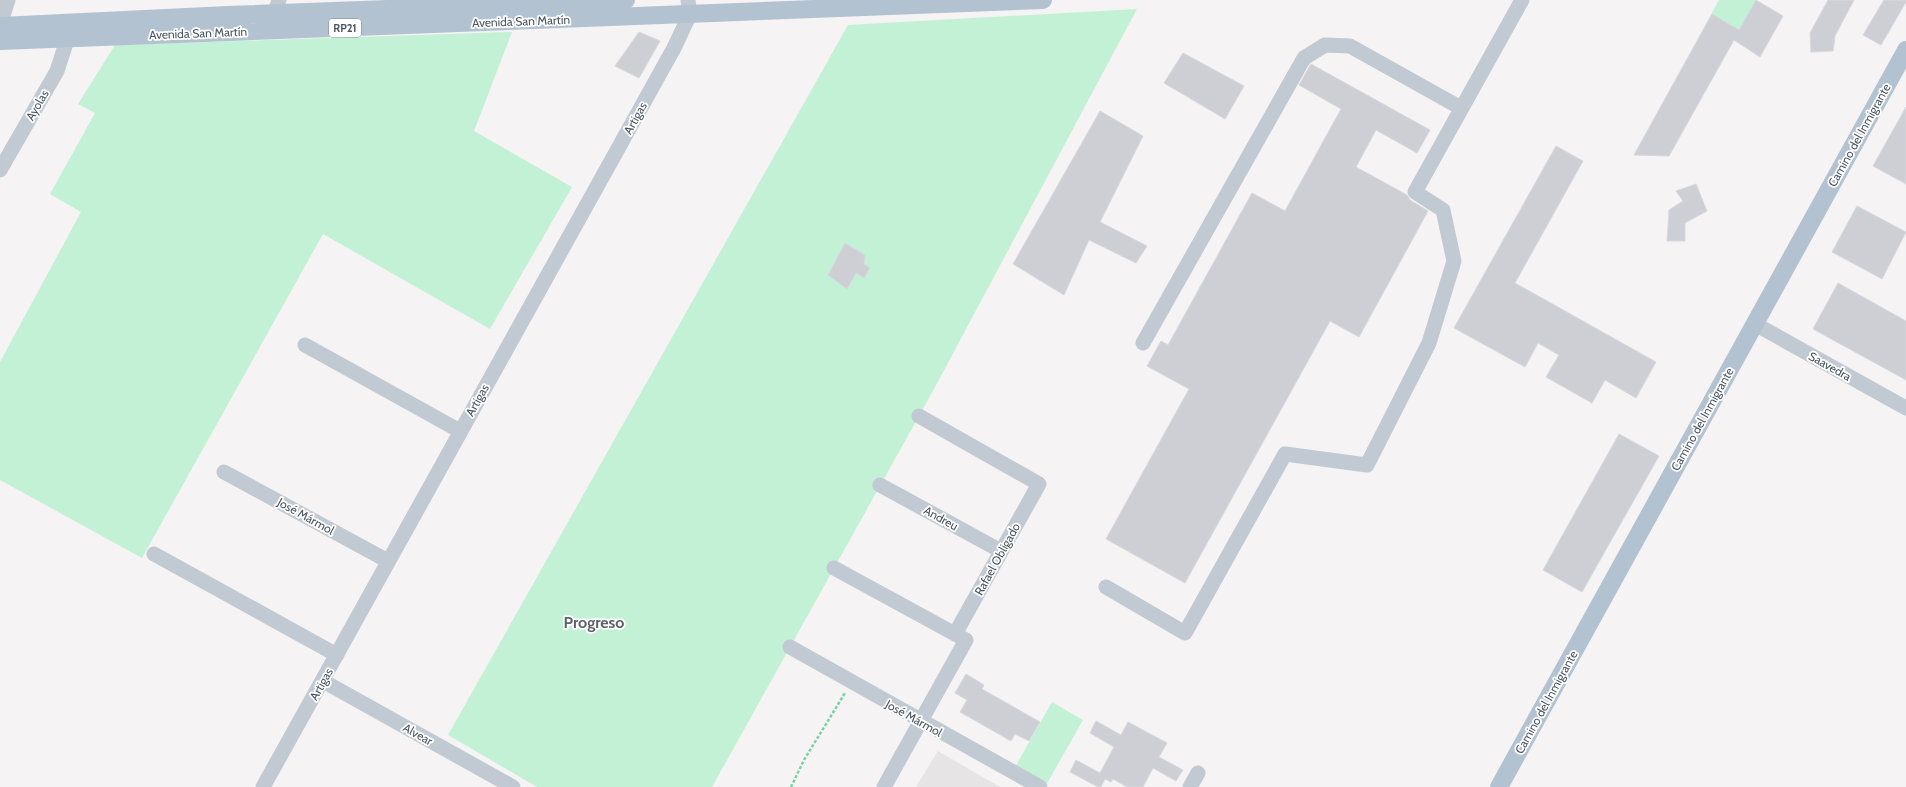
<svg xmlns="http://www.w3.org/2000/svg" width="1906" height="787" viewBox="0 0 1906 787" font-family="Cabin,sans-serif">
	<rect width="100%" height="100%" fill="#f5f3f3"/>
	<!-- education -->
	<path fill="#e6e4e5" d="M 938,751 L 1000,787 L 916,787 Z"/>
	<!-- green -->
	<path fill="#c3f1d5" d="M 1719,0 L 1756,0 L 1669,156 L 1634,155 Z
		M 1137,9 L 934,389 L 712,787 L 537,787 L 448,735 L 848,25 Z
		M 512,32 L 474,131 L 572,187 L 490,329 L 323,234 L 142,558 L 0,480 L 0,362 L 81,212 L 50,194 L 95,113 L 78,104 L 115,45 Z
		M 1052,702 L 1083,720 L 1045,787 L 1014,769 Z"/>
	<!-- building -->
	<path fill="#cdcfd5" stroke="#d7d9de" d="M 1756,0 L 1783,16 L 1760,57 L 1734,40 L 1669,156 L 1634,155 L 1712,14 L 1739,30 Z
		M 1828,0 L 1854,0 L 1835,36 L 1833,51 L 1811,52 L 1810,33 Z
		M 1884,0 L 1906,0 L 1906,2 L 1881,45 L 1863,35 Z
		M 639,32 L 660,41 L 639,78 L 615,66 Z
		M 1183,53 L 1244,86 L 1225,119 L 1164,83 Z
		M 1311,64 L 1430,130 L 1417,153 L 1376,130 L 1356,167 L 1407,195 L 1410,200 L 1428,211 L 1359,337 L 1330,321 L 1185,583 L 1106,539 L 1189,389 L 1147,366 L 1161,341 L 1168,345 L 1252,193 L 1285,211 L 1341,109 L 1299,85 Z
		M 1906,107 L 1906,184 L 1873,166 Z
		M 1100,111 L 1143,136 L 1100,222 L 1147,246 L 1136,263 L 1089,240 L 1064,295 L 1013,264 Z
		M 1556,146 L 1583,161 L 1515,283 L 1656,362 L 1636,398 L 1605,380 L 1592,403 L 1546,377 L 1559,355 L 1538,343 L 1525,367 L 1454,328 Z
		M 1696,184 L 1707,211 L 1685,223 L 1685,241 L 1667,241 L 1669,210 L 1683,201 L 1676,191 Z
		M 1857,206 L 1906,232 L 1882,279 L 1832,252 Z
		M 845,243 L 865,255 L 864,264 L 870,268 L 864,278 L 856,273 L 847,289 L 828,275 Z
		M 1838,283 L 1906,321 L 1906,380 L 1813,329 Z
		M 1619,434 L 1659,456 L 1582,592 L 1543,570 Z
		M 966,674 L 984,685 L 982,689 L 1040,722 L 1029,741 L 1015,734 L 1011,741 L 960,712 L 967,700 L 955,693 Z
		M 1096,721 L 1121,735 L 1128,722 L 1167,743 L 1159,757 L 1183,770 L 1176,781 L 1153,768 L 1143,787 L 1127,787 L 1113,779 L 1111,782 L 1105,779 L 1101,787 L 1098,787 L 1070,772 L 1076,760 L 1100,773 L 1114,747 L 1090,733 Z"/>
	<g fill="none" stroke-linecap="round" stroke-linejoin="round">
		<!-- path -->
		<path stroke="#7ad0a6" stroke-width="2.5" stroke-dasharray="3 2" stroke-linecap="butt" d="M 791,787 L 804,760 L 845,693"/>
		<!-- minor -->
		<path stroke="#c1cad2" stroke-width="15" d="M 271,24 L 279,0
			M 0,25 L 8,0
			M 0,170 L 57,71 L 68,37
			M 1755,324 L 1906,408
			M 1143,343 L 1304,58 L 1325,45 L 1350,46 L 1461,108
			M 305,345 L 460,431
			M 919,416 L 1039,484 L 955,634
			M 224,472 L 388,561
			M 880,485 L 1001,551
			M 154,554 L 337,655
			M 834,568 L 966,640 L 884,787
			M 1106,587 L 1185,633 L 1285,454 L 1367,465 L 1429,343 L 1454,261 L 1443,210 L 1415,192 L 1522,0
			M 790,647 L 1040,787
			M 323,681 L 513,787
			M 263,787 L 674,48 L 690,14 L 688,0
			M 1190,787 L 1198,773"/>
		<!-- major -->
		<path stroke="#b3c2d1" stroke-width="18" d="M 0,26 L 228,15 L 626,0
			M 0,41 L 1043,0
			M 1499,787 L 1906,50"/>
	</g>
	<g text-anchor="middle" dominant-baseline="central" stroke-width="3.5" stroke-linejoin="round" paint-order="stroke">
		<!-- shield labels -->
		<rect fill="#fff" stroke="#808990" stroke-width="1" x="329" y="19" width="32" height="18" rx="3"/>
		<g font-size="11" font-weight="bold" fill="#4a5661">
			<text x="345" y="28">RP21</text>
		</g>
		<!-- street labels -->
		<g font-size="12" fill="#4a5661" stroke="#fff">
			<text transform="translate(521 21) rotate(-2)">Avenida San Martín</text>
			<text transform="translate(198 33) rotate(-2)">Avenida San Martín</text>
			<text transform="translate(37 105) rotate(-60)">Ayolas</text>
			<text transform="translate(635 118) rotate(-61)">Artigas</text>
			<text transform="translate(1859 135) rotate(-61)">Camino del Inmigrante</text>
			<text transform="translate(1830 366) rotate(29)">Saavedra</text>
			<text transform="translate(477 400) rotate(-61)">Artigas</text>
			<text transform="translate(1702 419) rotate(-61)">Camino del Inmigrante</text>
			<text transform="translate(306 516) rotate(29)">José Mármol</text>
			<text transform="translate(941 518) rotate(29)">Andreu</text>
			<text transform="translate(997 559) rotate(-61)">Rafael Obligado</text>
			<text transform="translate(321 684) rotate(-61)">Artigas</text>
			<text transform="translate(1546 702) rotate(-61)">Camino del Inmigrante</text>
			<text transform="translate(914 718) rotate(29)">José Mármol</text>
			<text transform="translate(418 734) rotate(29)">Alvear</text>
		</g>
		<!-- district labels -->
		<g font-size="16" font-weight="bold" fill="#5f6368" stroke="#fff">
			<text x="594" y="622">Progreso</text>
		</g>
	</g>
</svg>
